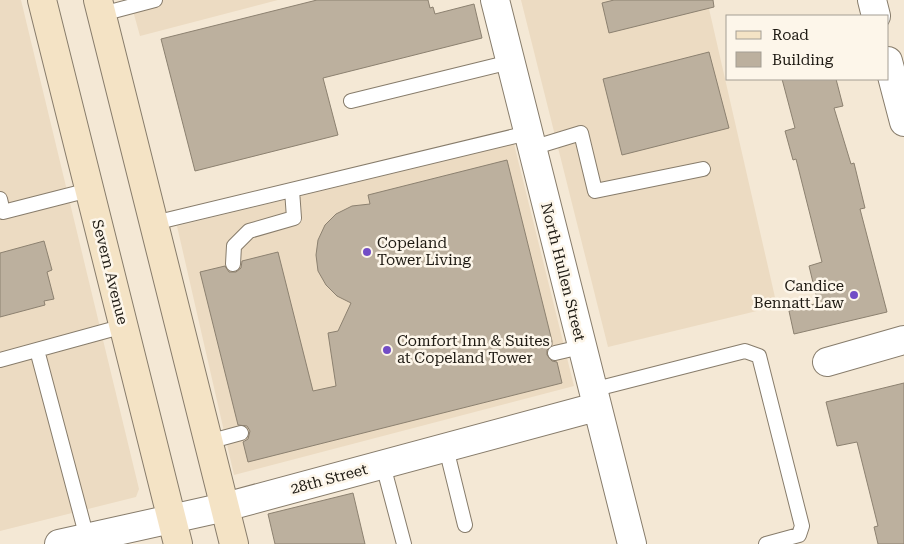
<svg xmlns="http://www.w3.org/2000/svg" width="904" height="544" viewBox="0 0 904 544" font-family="'Roboto Serif',serif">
	<rect width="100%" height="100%" fill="#f4e8d5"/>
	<!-- built -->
	<path fill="#ecdbc2" d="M 0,0 L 21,0 L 139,489 L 136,497 L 0,531 Z
		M 130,0 L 278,0 L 140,36 Z
		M 521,0 L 707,0 L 777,306 L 608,347 Z
		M 514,144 L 574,386 L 234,475 L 177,226 Z"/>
	<!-- building -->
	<path fill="#bcb09e" stroke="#8c8170" d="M 317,0 L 428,0 L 430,8 L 433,7 L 435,14 L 474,4 L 482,38 L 323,78 L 338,135 L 195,171 L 161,39 Z
		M 614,0 L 713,0 L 714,7 L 609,33 L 602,3 Z
		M 709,52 L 729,128 L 622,155 L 603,79 Z
		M 782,79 L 836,79 L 843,106 L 834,108 L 851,164 L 854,163 L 865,208 L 860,209 L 887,312 L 794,334 L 789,311 L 818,303 L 809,266 L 822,262 L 796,159 L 793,160 L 785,131 L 795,128 Z
		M 507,160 L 552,341 L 552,345 L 547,350 L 547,355 L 552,361 L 557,362 L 562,383 L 248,462 L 243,442 L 248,439 L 250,431 L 247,426 L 238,425 L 200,272 L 225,266 L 229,272 L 236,272 L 241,268 L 242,261 L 278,252 L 313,391 L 336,386 L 328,333 L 338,331 L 351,303 L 337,296 L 326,285 L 318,271 L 316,255 L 318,240 L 325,225 L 336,214 L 352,206 L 370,204 L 368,195 Z
		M 44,241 L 52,270 L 47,272 L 54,299 L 44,301 L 45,305 L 0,317 L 0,253 Z
		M 904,383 L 904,544 L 878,544 L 874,527 L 878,526 L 857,442 L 837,446 L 826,402 Z
		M 353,493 L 365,544 L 275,544 L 268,514 Z"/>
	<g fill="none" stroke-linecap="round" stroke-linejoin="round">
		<!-- lane casing -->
		<g stroke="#877c6b" stroke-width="16">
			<path id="lane" d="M 102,14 L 155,0
				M 351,101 L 510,62
				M 532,148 L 581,133 L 595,191 L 703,169
				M 0,199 L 3,212 L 89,190
				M 154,223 L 528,133
				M 233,264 L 234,246 L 249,231 L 294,218 L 292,190
				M 37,350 L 87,538
				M 555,353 L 581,347
				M 0,360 L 124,326
				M 592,390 L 745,351 L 759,356 L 802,526 L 799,535 L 766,544
				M 208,442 L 241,433
				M 446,448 L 465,525
				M 383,465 L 404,544"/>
		</g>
		<!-- street casing -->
		<g stroke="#877c6b" stroke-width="30">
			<path id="street" d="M 495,0 L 632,544
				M 872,0 L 876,16
				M 888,61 L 904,122
				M 827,362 L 904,340
				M 59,544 L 225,507 L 596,407"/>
		</g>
		<!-- secondary casing -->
		<g stroke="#877c6b" stroke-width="30">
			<path id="secondary" d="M 42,0 L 178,544
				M 98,0 L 234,544"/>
		</g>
		<!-- lane -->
		<use href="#lane" stroke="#fff" stroke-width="14"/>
		<!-- street -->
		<use href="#street" stroke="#fff" stroke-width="28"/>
		<!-- secondary -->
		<use href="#secondary" stroke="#f4e3c5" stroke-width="28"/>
	</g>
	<!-- markers -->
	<g fill="#724dc6" stroke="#fdf6ea" stroke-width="2">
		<circle cx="367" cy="252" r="5"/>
		<circle cx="854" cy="295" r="5"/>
		<circle cx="387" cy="350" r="5"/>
	</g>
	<g text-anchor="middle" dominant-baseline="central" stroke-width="5" stroke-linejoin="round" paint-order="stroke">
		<!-- poi labels -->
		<g font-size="15" fill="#1e1a13" stroke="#fdf6ea" text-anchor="start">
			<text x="377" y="243">Copeland<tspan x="377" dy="17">Tower Living</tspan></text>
			<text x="844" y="286" text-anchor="end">Candice<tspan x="844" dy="17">Bennatt Law</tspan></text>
			<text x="397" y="341">Comfort Inn &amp; Suites<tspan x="397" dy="17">at Copeland Tower</tspan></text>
		</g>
		<!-- street labels -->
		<g font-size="15" fill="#1e1a13" stroke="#fdf6ea">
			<text transform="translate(110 272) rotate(76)">Severn Avenue</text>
			<text transform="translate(563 272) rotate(76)">North Hullen Street</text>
			<text transform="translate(329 479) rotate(-15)">28th Street</text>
		</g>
	</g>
	<!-- legend -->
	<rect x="726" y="15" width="162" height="65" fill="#fdf6ea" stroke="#a49e94"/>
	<rect x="736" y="31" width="25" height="8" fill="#f4e3c5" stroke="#a49e94"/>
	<text x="772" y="40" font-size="15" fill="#1e1a13">Road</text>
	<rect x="736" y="52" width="25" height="15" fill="#bcb09e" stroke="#a49e94"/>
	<text x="772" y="65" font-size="15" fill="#1e1a13">Building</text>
</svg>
